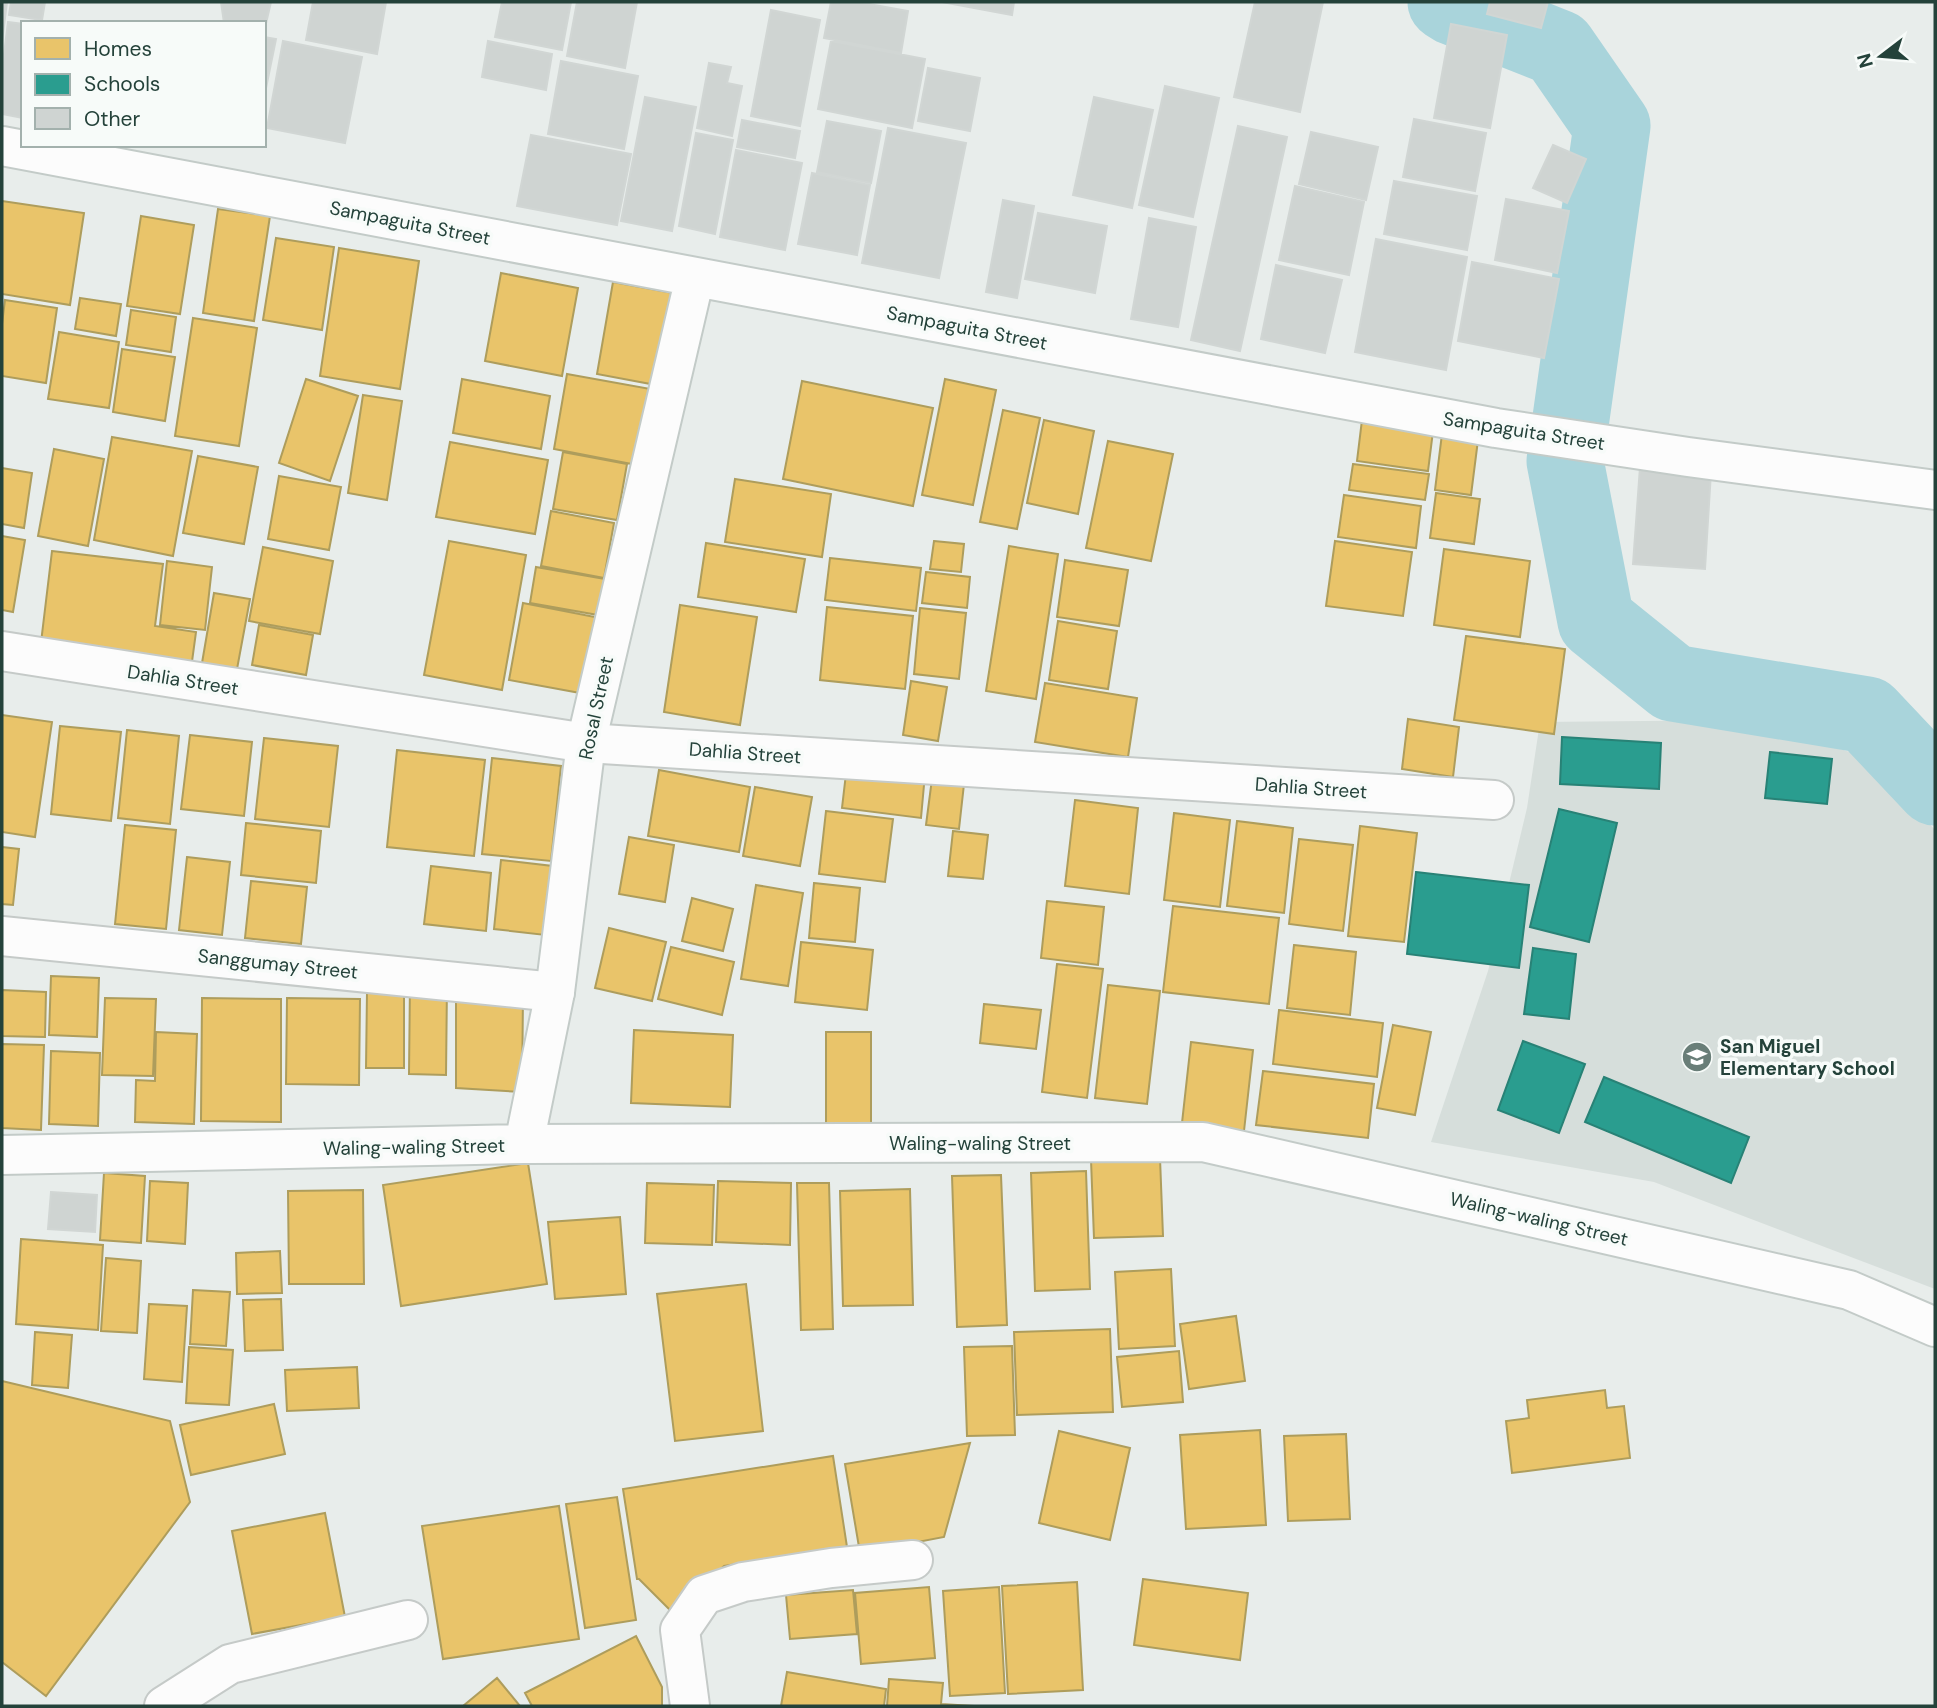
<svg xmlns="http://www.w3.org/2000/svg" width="1937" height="1708" viewBox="0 0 1937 1708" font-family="'DM Sans',sans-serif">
	<rect width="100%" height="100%" fill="#e8edeb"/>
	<!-- built -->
	<path fill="#d6dedb" d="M 1748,720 L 1872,759 L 1935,830 L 1935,1289 L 1654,1182 L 1431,1142 L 1488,971 L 1527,808 L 1540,722 Z"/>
	<!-- homes -->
	<path fill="#e9c46a" stroke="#ae9d5c" stroke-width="2" d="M 2,201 L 84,213 L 70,305 L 2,294 Z
		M 218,209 L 270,216 L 254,321 L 203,313 Z
		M 141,216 L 194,225 L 180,314 L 127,306 Z
		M 276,238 L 334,247 L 322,330 L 263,320 Z
		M 339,248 L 419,261 L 400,389 L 320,376 Z
		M 501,273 L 578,288 L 562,376 L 485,361 Z
		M 613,282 L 673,293 L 656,385 L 597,374 Z
		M 80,298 L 121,304 L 116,336 L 75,329 Z
		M 5,300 L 57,308 L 46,383 L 2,376 L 2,324 Z
		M 131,310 L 176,317 L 171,352 L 126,345 Z
		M 193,318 L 257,328 L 239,446 L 175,436 Z
		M 59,332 L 119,342 L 109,408 L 48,399 Z
		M 122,349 L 175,357 L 165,421 L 113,412 Z
		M 567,374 L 656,390 L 642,466 L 554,449 Z
		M 306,379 L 358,396 L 330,481 L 279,463 Z
		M 462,379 L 550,396 L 541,449 L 453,433 Z
		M 945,379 L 996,390 L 973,505 L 922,495 Z
		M 802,381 L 933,408 L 913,506 L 783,479 Z
		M 363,395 L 402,401 L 387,500 L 348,493 Z
		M 1003,410 L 1040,418 L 1017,529 L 980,522 Z
		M 1044,420 L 1094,431 L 1078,514 L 1027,503 Z
		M 1362,420 L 1433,431 L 1428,471 L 1357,461 Z
		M 1442,434 L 1478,440 L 1471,495 L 1435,490 Z
		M 112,437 L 192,451 L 173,556 L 94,540 Z
		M 1108,441 L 1173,454 L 1151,561 L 1086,548 Z
		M 450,442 L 548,460 L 535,534 L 436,517 Z
		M 54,449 L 104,459 L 88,546 L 38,536 Z
		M 563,452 L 627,464 L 617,520 L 553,509 Z
		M 198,456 L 258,467 L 244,544 L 183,533 Z
		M 1353,464 L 1429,474 L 1425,500 L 1349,490 Z
		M 2,468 L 32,473 L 24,528 L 2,524 Z
		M 279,476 L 341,487 L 329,550 L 268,539 Z
		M 735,479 L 831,494 L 822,557 L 725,542 Z
		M 1436,493 L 1480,499 L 1474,544 L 1430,538 Z
		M 1344,495 L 1421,506 L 1416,548 L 1338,537 Z
		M 551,511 L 614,523 L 604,578 L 541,566 Z
		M 2,536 L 25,540 L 13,612 L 2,610 Z
		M 449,541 L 526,555 L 502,690 L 424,675 Z
		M 934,541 L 964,544 L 961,572 L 930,569 Z
		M 1335,541 L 1412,552 L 1403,616 L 1326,606 Z
		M 706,543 L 805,559 L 796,612 L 698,597 Z
		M 1009,546 L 1058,554 L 1036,699 L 986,691 Z
		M 263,547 L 333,561 L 320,634 L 249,621 Z
		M 1444,549 L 1530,561 L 1520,637 L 1434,625 Z
		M 52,551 L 163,564 L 155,626 L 196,632 L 191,669 L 40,651 Z
		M 830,558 L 921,568 L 916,611 L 825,600 Z
		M 1065,560 L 1128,570 L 1119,626 L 1057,617 Z
		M 167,561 L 212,567 L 205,630 L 160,625 Z
		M 536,567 L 605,579 L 598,615 L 530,603 Z
		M 926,572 L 970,577 L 967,608 L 922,603 Z
		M 214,593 L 250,599 L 237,669 L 202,663 Z
		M 523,603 L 605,619 L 591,695 L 509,680 Z
		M 680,605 L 757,617 L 740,725 L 664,712 Z
		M 827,607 L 913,616 L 905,689 L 820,680 Z
		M 920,608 L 966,613 L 959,679 L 914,674 Z
		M 1058,621 L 1117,631 L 1108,689 L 1049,680 Z
		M 259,625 L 313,635 L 306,675 L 252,665 Z
		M 1466,636 L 1565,649 L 1554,734 L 1454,720 Z
		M 911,681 L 947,687 L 938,741 L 903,735 Z
		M 1045,683 L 1137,698 L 1128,757 L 1035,742 Z
		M 2,715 L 52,722 L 35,837 L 2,832 Z
		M 1408,719 L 1459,727 L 1453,777 L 1402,769 Z
		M 60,726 L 121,732 L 111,821 L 51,814 Z
		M 127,730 L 179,736 L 170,824 L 118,818 Z
		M 190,735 L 252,742 L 244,816 L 181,809 Z
		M 264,738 L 338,746 L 329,827 L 255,819 Z
		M 397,750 L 485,760 L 474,856 L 387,847 Z
		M 492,758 L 561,766 L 551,861 L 482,854 Z
		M 847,765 L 925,774 L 921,818 L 842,808 Z
		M 659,770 L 750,787 L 739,852 L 648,836 Z
		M 933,771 L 965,775 L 959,829 L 926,825 Z
		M 755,787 L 812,797 L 800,866 L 743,856 Z
		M 1075,800 L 1138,808 L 1129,894 L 1065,886 Z
		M 826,811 L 893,819 L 885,882 L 819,874 Z
		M 1174,813 L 1230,820 L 1220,907 L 1164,900 Z
		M 1237,821 L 1293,828 L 1284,913 L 1227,906 Z
		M 246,823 L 321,831 L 316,883 L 241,875 Z
		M 125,825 L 176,830 L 166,929 L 115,924 Z
		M 1360,826 L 1417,833 L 1404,942 L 1348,936 Z
		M 953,831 L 988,835 L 983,879 L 948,876 Z
		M 629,837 L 674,845 L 665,902 L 619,894 Z
		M 1299,839 L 1353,845 L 1343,931 L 1289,924 Z
		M 2,847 L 19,849 L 13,905 L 2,904 Z
		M 187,857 L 230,862 L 222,935 L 179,930 Z
		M 501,860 L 561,867 L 554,936 L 494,929 Z
		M 431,866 L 491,873 L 486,931 L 424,924 Z
		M 251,881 L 307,887 L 301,944 L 245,938 Z
		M 814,883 L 860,888 L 855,942 L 809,938 Z
		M 756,885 L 803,893 L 788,986 L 741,979 Z
		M 692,898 L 733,909 L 723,951 L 682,941 Z
		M 1047,901 L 1104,907 L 1098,965 L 1041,958 Z
		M 1173,906 L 1279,918 L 1269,1004 L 1163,992 Z
		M 609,928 L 666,942 L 652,1001 L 595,988 Z
		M 801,942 L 873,950 L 867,1010 L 795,1002 Z
		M 1294,945 L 1356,952 L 1350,1015 L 1287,1008 Z
		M 671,947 L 734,962 L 722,1015 L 658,999 Z
		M 1057,964 L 1103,969 L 1087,1098 L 1042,1092 Z
		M 51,976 L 99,978 L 97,1037 L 49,1035 Z
		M 410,983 L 447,984 L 446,1075 L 409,1074 Z
		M 1108,985 L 1160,991 L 1147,1104 L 1095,1098 Z
		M 2,990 L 46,992 L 45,1037 L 2,1036 Z
		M 456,991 L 523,995 L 522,1092 L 456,1088 Z
		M 367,992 L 404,993 L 404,1068 L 366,1068 Z
		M 105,998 L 156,999 L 153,1076 L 102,1075 Z
		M 202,998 L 281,999 L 281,1122 L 201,1121 Z
		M 287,998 L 360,999 L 359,1085 L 286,1084 Z
		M 984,1004 L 1041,1010 L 1036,1049 L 980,1043 Z
		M 1279,1010 L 1383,1023 L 1377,1077 L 1273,1064 Z
		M 1393,1025 L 1431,1032 L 1415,1115 L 1377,1108 Z
		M 634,1030 L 733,1035 L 730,1107 L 631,1103 Z
		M 156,1032 L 197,1034 L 194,1124 L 135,1122 L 136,1080 L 155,1081 Z
		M 826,1032 L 871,1032 L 871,1129 L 826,1129 Z
		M 1191,1042 L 1253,1050 L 1244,1131 L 1182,1123 Z
		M 2,1044 L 44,1045 L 41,1130 L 2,1128 Z
		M 51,1051 L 100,1053 L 98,1126 L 49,1124 Z
		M 1263,1071 L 1374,1084 L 1368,1138 L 1256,1125 Z
		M 1160,1158 L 1163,1236 L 1094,1238 L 1091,1160 Z
		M 528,1163 L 547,1284 L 401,1306 L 383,1185 Z
		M 1086,1171 L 1090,1289 L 1035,1291 L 1031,1173 Z
		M 104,1173 L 145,1176 L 141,1243 L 100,1240 Z
		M 1001,1175 L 1007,1325 L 957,1327 L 952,1176 Z
		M 150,1181 L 188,1183 L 185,1244 L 147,1241 Z
		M 718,1181 L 791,1183 L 790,1245 L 716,1242 Z
		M 647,1183 L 714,1185 L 712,1245 L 645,1243 Z
		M 797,1183 L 829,1183 L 833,1329 L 801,1330 Z
		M 910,1189 L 913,1305 L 843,1306 L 840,1191 Z
		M 363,1190 L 364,1284 L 289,1284 L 288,1191 Z
		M 620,1217 L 626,1294 L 555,1299 L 548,1222 Z
		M 21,1239 L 103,1245 L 98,1330 L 16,1324 Z
		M 280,1251 L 282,1293 L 237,1294 L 236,1253 Z
		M 106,1258 L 141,1261 L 137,1333 L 101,1331 Z
		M 1171,1269 L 1175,1346 L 1119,1349 L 1115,1272 Z
		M 746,1284 L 763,1431 L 675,1441 L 657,1294 Z
		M 193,1290 L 230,1292 L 226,1346 L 190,1344 Z
		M 281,1299 L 283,1350 L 245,1351 L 243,1300 Z
		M 149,1304 L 187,1306 L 182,1382 L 144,1379 Z
		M 1236,1316 L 1245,1381 L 1189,1389 L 1180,1324 Z
		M 1110,1329 L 1113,1412 L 1017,1415 L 1014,1332 Z
		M 35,1332 L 72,1335 L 68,1388 L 32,1385 Z
		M 1012,1346 L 1015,1435 L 967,1436 L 964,1347 Z
		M 189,1347 L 233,1350 L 229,1405 L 186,1403 Z
		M 1179,1351 L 1183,1402 L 1122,1407 L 1117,1357 Z
		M 357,1367 L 359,1408 L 287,1411 L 285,1370 Z
		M 2,1381 L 170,1421 L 190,1502 L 46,1696 L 2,1662 Z
		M 1605,1390 L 1607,1408 L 1624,1406 L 1630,1458 L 1512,1473 L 1506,1421 L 1529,1418 L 1527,1400 Z
		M 274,1404 L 285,1454 L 191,1475 L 180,1425 Z
		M 1260,1430 L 1266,1525 L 1186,1529 L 1180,1435 Z
		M 1059,1431 L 1130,1448 L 1110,1540 L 1039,1523 Z
		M 1346,1434 L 1350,1519 L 1288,1521 L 1284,1436 Z
		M 970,1443 L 944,1537 L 860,1553 L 845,1464 Z
		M 833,1456 L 847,1547 L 724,1566 L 675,1615 L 639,1579 L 637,1579 L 623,1489 Z
		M 617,1497 L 636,1620 L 585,1628 L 566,1504 Z
		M 559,1506 L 579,1639 L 443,1659 L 422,1526 Z
		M 325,1513 L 345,1617 L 252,1634 L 232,1531 Z
		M 1143,1579 L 1248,1593 L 1240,1660 L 1134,1645 Z
		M 1077,1582 L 1083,1690 L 1008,1694 L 1002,1586 Z
		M 929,1587 L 935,1658 L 861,1664 L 855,1593 Z
		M 999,1587 L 1005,1693 L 950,1696 L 943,1591 Z
		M 853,1590 L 857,1634 L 790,1639 L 786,1595 Z
		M 636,1636 L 662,1687 L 662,1706 L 532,1706 L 525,1693 Z
		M 787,1672 L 886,1689 L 884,1706 L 781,1706 Z
		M 497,1678 L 520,1706 L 463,1706 Z
		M 889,1679 L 943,1683 L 941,1704 L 974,1706 L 887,1706 Z"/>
	<!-- schools -->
	<path fill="#2a9d8f" stroke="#288276" stroke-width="2" d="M 1562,737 L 1661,743 L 1659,789 L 1560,784 Z
		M 1770,752 L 1832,759 L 1827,804 L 1765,798 Z
		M 1559,809 L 1617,823 L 1589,942 L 1530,927 Z
		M 1416,872 L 1529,885 L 1519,968 L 1407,954 Z
		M 1533,948 L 1576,954 L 1569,1019 L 1524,1014 Z
		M 1523,1041 L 1585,1064 L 1559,1133 L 1498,1110 Z
		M 1604,1077 L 1749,1137 L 1731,1183 L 1585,1122 Z"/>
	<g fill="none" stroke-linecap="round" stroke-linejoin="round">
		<!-- river -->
		<path stroke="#a9d4db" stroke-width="77" d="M 1446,2 L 1454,7 L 1558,48 L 1612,126 L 1565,461 L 1596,621 L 1673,683 L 1867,715 L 1935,787"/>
	</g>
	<!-- building -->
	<path fill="#cfd4d2" stroke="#d1d6d4" stroke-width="2" d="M 2,2 L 7,2 L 2,42 Z
		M 11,2 L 45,2 L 42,20 L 9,15 Z
		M 221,2 L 271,2 L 264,32 L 264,23 L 224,23 Z
		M 313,2 L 386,2 L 377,54 L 306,40 Z
		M 502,2 L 571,2 L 562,50 L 495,37 Z
		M 577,2 L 637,2 L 625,68 L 567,56 Z
		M 831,2 L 858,2 L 908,11 L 901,53 L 824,38 Z
		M 942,2 L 1014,2 L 1012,15 Z
		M 1255,2 L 1323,2 L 1300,112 L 1234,97 Z
		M 1490,2 L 1548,2 L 1541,28 L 1487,14 Z
		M 771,10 L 820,20 L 800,126 L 751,116 Z
		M 8,22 L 23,24 L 23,118 L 2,114 L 2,70 Z
		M 1451,24 L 1507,35 L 1490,128 L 1434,118 Z
		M 264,37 L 276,39 L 264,98 Z
		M 283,41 L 362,57 L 345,143 L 267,128 Z
		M 488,41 L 552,54 L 546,90 L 482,77 Z
		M 831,41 L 925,59 L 912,128 L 818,109 Z
		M 561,61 L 638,76 L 624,149 L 548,134 Z
		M 709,63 L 731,67 L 727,83 L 742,86 L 732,136 L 697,128 Z
		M 928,68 L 980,78 L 970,131 L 918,121 Z
		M 1165,86 L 1219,98 L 1193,217 L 1139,205 Z
		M 645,97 L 696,107 L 672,231 L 621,221 Z
		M 1094,97 L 1153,110 L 1132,208 L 1073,195 Z
		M 1414,119 L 1486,133 L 1475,191 L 1403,177 Z
		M 742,120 L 800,131 L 795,158 L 737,147 Z
		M 827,121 L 881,131 L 871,183 L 817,172 Z
		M 1238,126 L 1287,137 L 1240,351 L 1191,340 Z
		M 888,128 L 966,143 L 939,278 L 862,263 Z
		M 1311,132 L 1378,147 L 1366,200 L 1299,184 Z
		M 696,133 L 733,140 L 715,234 L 679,226 Z
		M 531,135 L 631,154 L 617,225 L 517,206 Z
		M 1553,145 L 1586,159 L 1567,203 L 1533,188 Z
		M 736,150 L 802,163 L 785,250 L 720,237 Z
		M 812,173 L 870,185 L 857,255 L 798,244 Z
		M 1394,181 L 1477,196 L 1467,250 L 1384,234 Z
		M 1295,186 L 1364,202 L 1349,275 L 1279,260 Z
		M 1506,199 L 1569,211 L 1557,273 L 1495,260 Z
		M 1003,200 L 1034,206 L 1017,298 L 986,292 Z
		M 1038,213 L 1107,226 L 1095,293 L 1025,279 Z
		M 1149,218 L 1196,227 L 1178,327 L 1131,319 Z
		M 1376,239 L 1467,257 L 1446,370 L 1355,352 Z
		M 1472,262 L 1559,279 L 1544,358 L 1458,341 Z
		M 1276,265 L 1342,280 L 1325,353 L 1261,339 Z
		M 1640,467 L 1711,472 L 1705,569 L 1633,564 Z
		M 51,1192 L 97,1195 L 95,1232 L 48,1229 Z"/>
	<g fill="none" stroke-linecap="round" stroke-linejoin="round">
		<!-- street casing -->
		<g stroke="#c5cac8" stroke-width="42">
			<path id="street" d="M 2,651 L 586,743 L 1494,800
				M 2,936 L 555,992
				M 164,1706 L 230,1664 L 408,1620
				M 690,1706 L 680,1630 L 704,1595 L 743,1582 L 831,1568 L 913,1560"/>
		</g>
		<!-- secondary casing -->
		<g stroke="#c3cbc8" stroke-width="42">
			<path id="secondary" d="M 2,146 L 1496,428 L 1688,457 L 1935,490
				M 524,1144 L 555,992 L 586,743 L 695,277
				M 2,1155 L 524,1144 L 1203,1142 L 1849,1290 L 1935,1327"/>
		</g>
		<!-- street -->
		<use href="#street" stroke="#fcfcfc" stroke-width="38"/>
		<!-- secondary -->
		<use href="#secondary" stroke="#fcfcfc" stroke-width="38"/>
	</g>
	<!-- icons -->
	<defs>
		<g id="school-disc" transform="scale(1.575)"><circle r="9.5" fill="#697e78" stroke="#f7fbf9"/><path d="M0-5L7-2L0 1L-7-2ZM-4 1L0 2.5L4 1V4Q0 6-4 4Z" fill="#fff"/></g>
	</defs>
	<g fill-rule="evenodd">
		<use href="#school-disc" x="1697" y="1057"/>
	</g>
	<g text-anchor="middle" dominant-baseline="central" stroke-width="7" stroke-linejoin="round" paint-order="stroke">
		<!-- street labels -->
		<g font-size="19" fill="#24423a" stroke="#f7fbf9">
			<text transform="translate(410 223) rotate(11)">Sampaguita Street</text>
			<text transform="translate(967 328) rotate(11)">Sampaguita Street</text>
			<text transform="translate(1524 431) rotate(9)">Sampaguita Street</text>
			<text transform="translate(183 680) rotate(9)">Dahlia Street</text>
			<text transform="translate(596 708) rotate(-78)">Rosal Street</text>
			<text transform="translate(745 753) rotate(4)">Dahlia Street</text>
			<text transform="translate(1311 788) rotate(4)">Dahlia Street</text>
			<text transform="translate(278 964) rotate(6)">Sanggumay Street</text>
			<text x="980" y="1143">Waling-waling Street</text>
			<text transform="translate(414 1147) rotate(-1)">Waling-waling Street</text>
			<text transform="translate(1539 1219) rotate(13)">Waling-waling Street</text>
		</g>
		<!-- poi labels -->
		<g font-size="19" font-weight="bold" fill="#24423a" stroke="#f7fbf9" text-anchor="start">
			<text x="1720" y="1046">San Miguel<tspan x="1720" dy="22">Elementary School</tspan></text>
		</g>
	</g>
	<!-- border -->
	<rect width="1937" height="1708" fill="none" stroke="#24423a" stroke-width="7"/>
	<!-- legend -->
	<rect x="21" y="21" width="245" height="126" fill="#f7fbf9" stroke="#a3b1ad" stroke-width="2"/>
	<rect x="35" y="38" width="35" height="21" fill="#e9c46a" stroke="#a3b1ad" stroke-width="2"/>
	<text x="84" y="56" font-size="21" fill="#24423a">Homes</text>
	<rect x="35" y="74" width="35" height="21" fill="#2a9d8f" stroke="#a3b1ad" stroke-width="2"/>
	<text x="84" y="91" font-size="21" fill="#24423a">Schools</text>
	<rect x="35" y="108" width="35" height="21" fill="#cfd4d2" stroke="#a3b1ad" stroke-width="2"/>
	<text x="84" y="126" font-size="21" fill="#24423a">Other</text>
	<!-- north arrow -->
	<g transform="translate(1881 56) rotate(254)" stroke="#f7fbf9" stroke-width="5" paint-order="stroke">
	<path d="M0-5L12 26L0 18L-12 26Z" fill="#24423a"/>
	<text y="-10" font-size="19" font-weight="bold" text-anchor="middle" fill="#24423a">N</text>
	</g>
</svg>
